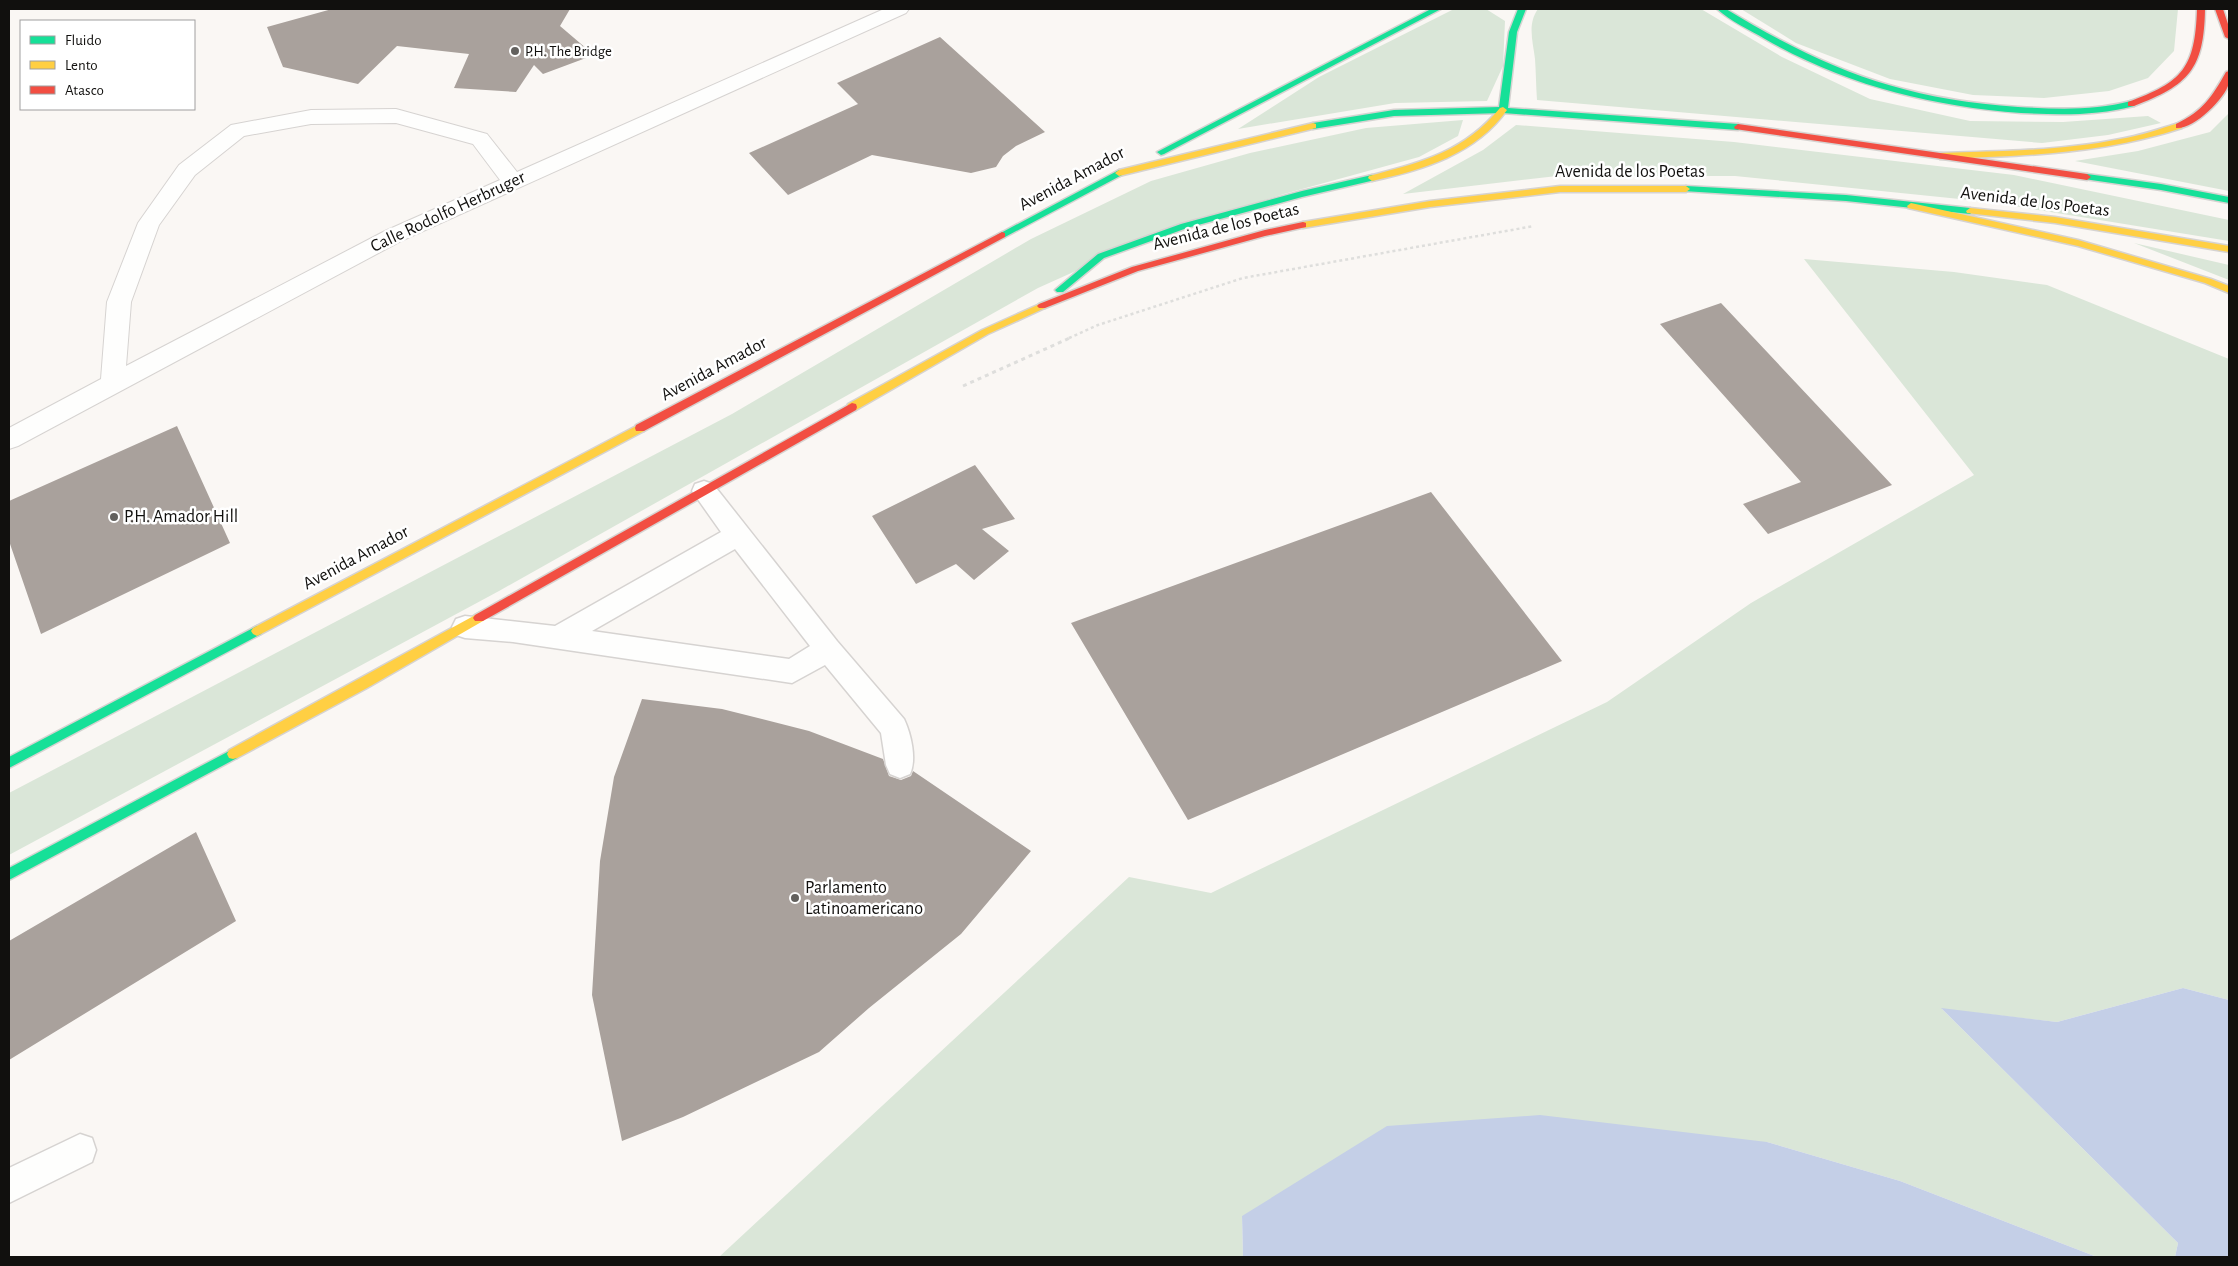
<svg xmlns="http://www.w3.org/2000/svg" width="2238" height="1266" viewBox="0 0 2238 1266" font-family="'Alegreya Sans',sans-serif">
	<rect width="100%" height="100%" fill="#faf7f4"/>
	<!-- green -->
	<path fill="#dae6d8" d="M 1454,9 L 1486,9 L 1505,21 L 1503,66 L 1487,101 L 1395,103 L 1238,129 L 1319,77 Z
		M 1538,9 L 1701,9 L 1782,57 L 1870,99 L 1970,121 L 2063,122 L 2148,116 L 2161,123 L 2108,135 L 2042,143 L 1537,100 C 1536,87 1536,73 1535,59 C 1533,42 1527,24 1538,9 Z
		M 1741,9 L 2178,9 L 2174,51 L 2148,78 L 2109,91 L 2044,98 L 1973,95 L 1890,79 L 1796,43 Z
		M 2229,113 L 2229,191 L 2075,161 L 2138,151 L 2210,132 Z
		M 1463,120 L 1458,136 L 1419,157 L 1284,194 L 1158,234 L 1038,288 L 499,591 L 9,855 L 9,793 L 732,414 L 1031,239 L 1151,181 L 1250,153 L 1366,128 Z
		M 1516,125 L 1734,142 L 2014,175 L 2229,220 L 2229,241 L 1989,202 L 1735,176 L 1557,176 L 1403,194 L 1483,150 Z
		M 2134,243 L 2229,265 L 2229,280 Z
		M 1804,259 L 1954,272 L 2047,285 L 2229,359 L 2229,1000 L 2183,988 L 2057,1022 L 1942,1009 L 2178,1243 L 2175,1257 L 2097,1257 L 1900,1181 L 1767,1142 L 1242,1216 L 1243,1257 L 719,1257 L 1129,877 L 1211,893 L 1607,702 L 1751,603 L 1974,475 Z"/>
	<!-- water -->
	<path fill="#c4cfe7" d="M 2183,988 L 2229,1000 L 2229,1257 L 2175,1257 L 2178,1243 L 1941,1008 L 2057,1022 Z
		M 1540,1115 L 1767,1142 L 1900,1181 L 2097,1257 L 1243,1257 L 1242,1216 L 1387,1126 Z"/>
	<!-- building -->
	<path fill="#a9a19c" d="M 332,9 L 570,9 L 560,26 L 594,55 L 543,74 L 534,65 L 516,92 L 454,88 L 469,54 L 397,46 L 358,84 L 283,67 L 267,27 Z
		M 940,37 L 1045,132 L 1016,146 L 1003,156 L 996,167 L 971,173 L 872,155 L 788,195 L 749,153 L 858,104 L 837,83 Z
		M 1721,303 L 1892,485 L 1768,534 L 1743,504 L 1801,482 L 1660,324 Z
		M 177,426 L 230,543 L 41,634 L 9,541 L 9,501 Z
		M 975,465 L 1015,519 L 982,529 L 1009,551 L 974,580 L 956,564 L 916,584 L 872,516 Z
		M 1431,492 L 1562,661 L 1188,820 L 1071,623 Z
		M 642,699 L 722,709 L 809,731 L 883,759 L 889,776 L 901,780 L 911,776 L 913,771 L 1031,851 L 961,934 L 869,1008 L 819,1052 L 683,1117 L 622,1141 L 592,995 L 600,861 L 614,777 Z
		M 196,832 L 236,921 L 9,1060 L 9,941 Z"/>
	<g fill="none" stroke-linecap="round" stroke-linejoin="round">
		<!-- lane casing -->
		<g stroke="#d6d3d1" stroke-width="3">
			<path id="lane" d="M 704,481 L 713,484 L 837,641 L 904,719 C 911,734 917,759 910,774 L 900,778 L 890,774 L 886,765 L 881,733 L 825,665 L 792,683 L 513,642 L 465,638 L 456,635 L 452,627 L 456,619 L 465,616 L 555,626 L 721,532 L 692,491 L 695,484 ZM 735,549 L 810,646 L 789,659 L 592,631 Z
				M 80,1134 L 92,1138 L 96,1150 L 92,1162 L 9,1203 L 9,1168 Z"/>
		</g>
		<!-- street casing -->
		<g stroke="#d6d3d1" stroke-width="2">
			<path id="street" d="M 884,9 L 909,9 L 906,13 L 401,241 L 18,446 L 9,449 L 9,428 L 101,379 L 107,302 L 138,223 L 179,165 L 231,125 L 311,110 L 396,109 L 487,134 L 517,172 ZM 396,123 L 473,144 L 500,180 L 385,231 L 126,366 L 131,302 L 159,225 L 195,175 L 244,136 L 311,124 Z"/>
		</g>
		<!-- fast casing -->
		<g stroke="#d6d3d1" stroke-width="3">
			<path id="fast" d="M 1431,9 L 1441,9 L 1164,154 L 1161,155 L 1157,152 Z
				M 1518,9 L 1526,9 L 1517,32 L 1508,108 L 1738,124 L 1742,127 L 1738,130 L 1503,113 L 1394,116 L 1313,129 L 1309,126 L 1313,123 L 1394,110 L 1499,107 L 1509,32 Z
				M 1717,9 L 1726,9 C 1825,69 1901,99 2018,107 C 2056,109 2093,111 2131,101 L 2135,104 L 2134,106 C 2096,116 2060,115 2021,113 C 1930,106 1845,85 1765,39 C 1750,30 1730,21 1717,9 Z
				M 1119,170 L 1123,173 L 1122,175 L 1005,237 L 999,237 L 997,235 Z
				M 2087,174 L 2161,184 L 2229,197 L 2229,203 L 2161,190 L 2084,179 L 2083,177 Z
				M 1372,175 L 1375,176 L 1375,180 L 1302,197 L 1187,228 L 1104,258 L 1063,292 L 1057,292 L 1055,290 L 1098,254 L 1181,224 L 1302,191 Z
				M 1686,186 L 1846,195 L 1970,208 L 1974,211 L 1970,214 L 1846,201 L 1683,191 L 1682,189 Z
				M 257,626 L 261,628 L 263,631 L 261,634 L 9,768 L 9,757 Z
				M 233,749 L 237,750 L 239,754 L 237,758 L 9,880 L 9,868 Z"/>
		</g>
		<!-- slow casing -->
		<g stroke="#d6d3d1" stroke-width="3">
			<path id="slow" d="M 1503,107 L 1507,110 C 1476,154 1423,170 1372,181 L 1368,178 L 1369,176 C 1422,162 1464,152 1500,108 Z
				M 1313,123 L 1316,124 L 1316,128 L 1119,176 L 1115,173 L 1119,170 Z
				M 2179,123 L 2182,124 L 2182,128 C 2102,154 2024,156 1940,159 L 1936,156 L 1940,153 C 2000,151 2061,151 2120,139 C 2140,136 2159,129 2179,123 Z
				M 1560,186 L 1686,186 L 1690,189 L 1686,192 L 1560,192 L 1430,207 L 1303,228 L 1298,225 L 1303,222 L 1430,201 Z
				M 1911,203 L 2078,240 L 2211,279 L 2229,286 L 2229,293 L 2205,283 L 2078,246 L 1908,208 L 1907,206 Z
				M 1970,208 L 2055,217 L 2229,246 L 2229,252 L 2055,223 L 1967,213 L 1966,211 Z
				M 1042,303 L 1045,304 L 1045,308 L 988,334 L 856,410 L 848,410 L 847,407 L 848,404 L 982,330 Z
				M 640,424 L 644,425 L 645,428 L 644,431 L 261,634 L 257,636 L 253,634 L 251,631 L 253,628 Z
				M 479,613 L 483,615 L 485,618 L 483,621 L 367,688 L 237,758 L 233,759 L 229,758 L 227,754 L 229,750 Z"/>
		</g>
		<!-- jam casing -->
		<g stroke="#d6d3d1" stroke-width="3">
			<path id="jam" d="M 2197,9 L 2205,9 C 2204,69 2189,85 2134,106 L 2128,106 L 2128,102 C 2183,82 2195,68 2197,9 Z
				M 2215,9 L 2223,9 L 2229,27 L 2229,39 L 2225,37 Z
				M 2229,71 C 2229,75 2230,80 2229,83 C 2225,99 2193,130 2176,128 L 2176,124 C 2203,111 2212,97 2226,72 Z
				M 1738,124 L 2087,174 L 2091,177 L 2087,180 L 1735,129 L 1734,127 Z
				M 1303,222 L 1306,223 L 1306,227 L 1265,236 L 1138,271 L 1045,308 L 1039,308 L 1037,306 L 1039,304 L 1132,267 L 1265,230 Z
				M 1002,232 L 1005,233 L 1005,237 L 644,431 L 636,431 L 635,428 L 636,425 Z
				M 852,403 L 856,404 L 857,407 L 856,410 L 483,621 L 475,621 L 473,618 L 475,615 Z"/>
		</g>
		<!-- path-far1 -->
		<path stroke="#dededc" stroke-width="2.5" stroke-dasharray="3 3" stroke-linecap="butt" d="M 1069,338 L 1098,325 L 1243,278 L 1534,226"/>
		<!-- path -->
		<path stroke="#dededc" stroke-width="3" stroke-dasharray="4 4" stroke-linecap="butt" d="M 963,386 L 1072,337"/>
		<!-- lane -->
		<use href="#lane" fill="#fefefd" fill-rule="evenodd"/>
		<!-- street -->
		<use href="#street" fill="#fefefd" fill-rule="evenodd"/>
		<!-- fast -->
		<use href="#fast" fill="#16e098" fill-rule="evenodd"/>
		<!-- slow -->
		<use href="#slow" fill="#ffcf43" fill-rule="evenodd"/>
		<!-- jam -->
		<use href="#jam" fill="#f24e42" fill-rule="evenodd"/>
	</g>
	<!-- markers -->
	<g fill="#63615e" stroke="#fff" stroke-width="2">
		<circle cx="515" cy="51" r="5"/>
		<circle cx="114" cy="517" r="5"/>
		<circle cx="795" cy="898" r="5"/>
	</g>
	<g text-anchor="middle" dominant-baseline="central" stroke-width="5" stroke-linejoin="round" paint-order="stroke">
		<!-- far-poi labels -->
		<g font-size="15" fill="#11100e" stroke="#fff" text-anchor="start">
			<text x="525" y="51">P.H. The Bridge</text>
		</g>
		<!-- street labels -->
		<g font-size="18" fill="#11100e" stroke="#fff">
			<text x="1630" y="172">Avenida de los Poetas</text>
			<text transform="translate(1072 179) rotate(-28)">Avenida Amador</text>
			<text transform="translate(2035 202) rotate(7)">Avenida de los Poetas</text>
			<text transform="translate(448 212) rotate(-25)">Calle Rodolfo Herbruger</text>
			<text transform="translate(1226 227) rotate(-14)">Avenida de los Poetas</text>
			<text transform="translate(714 369) rotate(-28)">Avenida Amador</text>
			<text transform="translate(356 558) rotate(-28)">Avenida Amador</text>
		</g>
		<!-- poi labels -->
		<g font-size="18" fill="#11100e" stroke="#fff" text-anchor="start">
			<text x="124" y="517">P.H. Amador Hill</text>
			<text x="805" y="888">Parlamento<tspan x="805" dy="21">Latinoamericano</tspan></text>
		</g>
	</g>
	<!-- border -->
	<rect width="2238" height="1266" fill="none" stroke="#11100e" stroke-width="20"/>
	<!-- legend -->
	<rect x="20" y="20" width="175" height="90" fill="#ffffff" stroke="#a09f9f"/>
	<rect x="30" y="36" width="25" height="8" fill="#16e098" stroke="#a09f9f"/>
	<text x="65" y="45" font-size="15" fill="#11100e">Fluido</text>
	<rect x="30" y="61" width="25" height="8" fill="#ffcf43" stroke="#a09f9f"/>
	<text x="65" y="70" font-size="15" fill="#11100e">Lento</text>
	<rect x="30" y="86" width="25" height="8" fill="#f24e42" stroke="#a09f9f"/>
	<text x="65" y="95" font-size="15" fill="#11100e">Atasco</text>
</svg>
